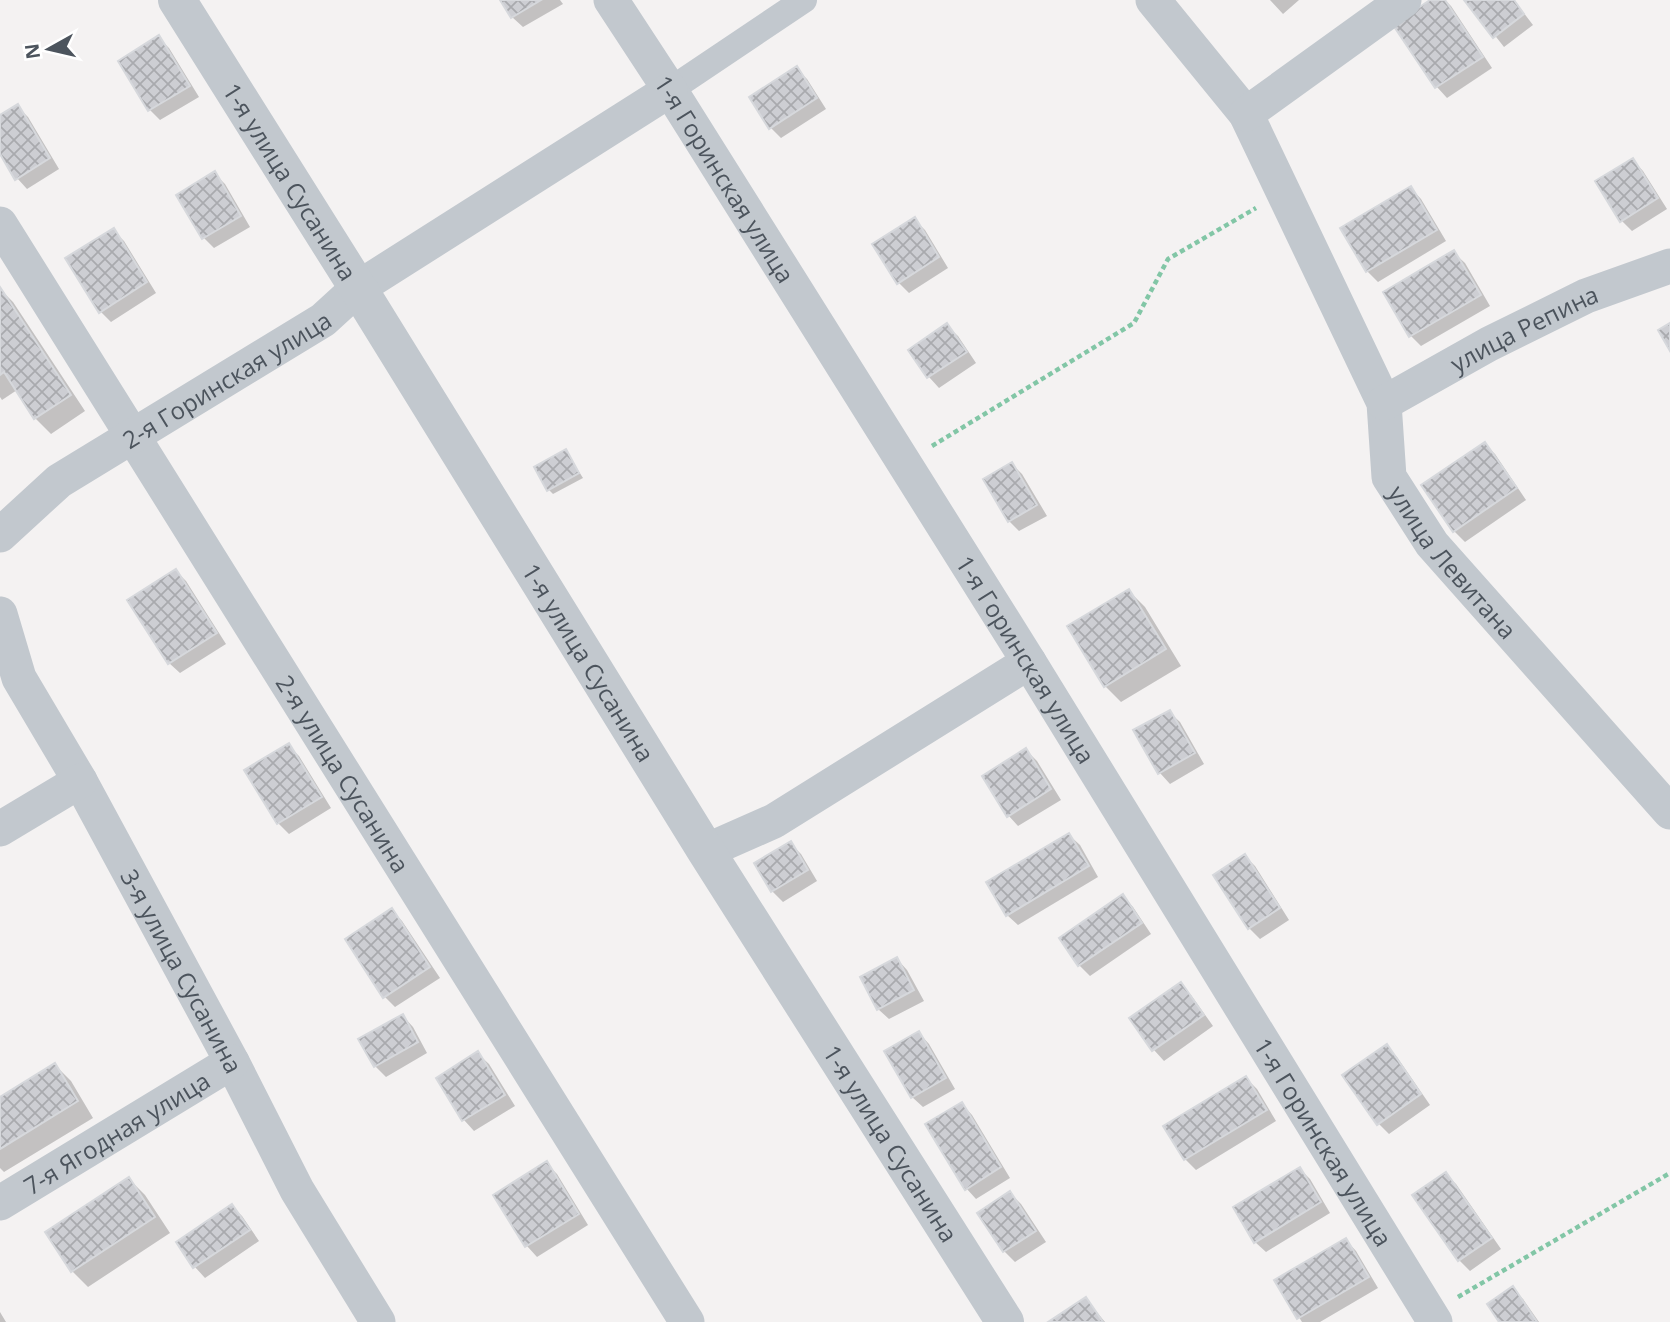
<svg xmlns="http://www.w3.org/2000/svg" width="1670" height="1322" viewBox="0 0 1670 1322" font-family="'Open Sans',sans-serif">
	<defs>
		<pattern id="building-cross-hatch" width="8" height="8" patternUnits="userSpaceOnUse" patternTransform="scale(1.75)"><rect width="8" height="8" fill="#cdced3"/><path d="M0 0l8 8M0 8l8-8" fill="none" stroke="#a9aaae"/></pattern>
	</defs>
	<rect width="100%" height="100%" fill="#f4f2f2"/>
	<!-- shadow -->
	<path fill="#0003" d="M 502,0 L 560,0 L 563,4 L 523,27 L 512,17 Z
		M 1270,0 L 1299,0 L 1283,14 Z
		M 1433,0 L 1445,0 L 1451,6 L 1492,68 L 1447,98 L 1437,87 L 1396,25 Z
		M 1467,0 L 1514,0 L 1533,25 L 1504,47 Z
		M 159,38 L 169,48 L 199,97 L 160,120 L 150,110 Z
		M 796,68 L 807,79 L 826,109 L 781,138 L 771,128 Z
		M 18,107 L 28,117 L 59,169 L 27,189 L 17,178 L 0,151 L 0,117 Z
		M 1633,160 L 1643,171 L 1667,209 L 1632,231 L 1622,221 Z
		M 214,173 L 225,184 L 250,227 L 214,248 L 204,238 Z
		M 1411,188 L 1421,199 L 1446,241 L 1378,282 L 1367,271 Z
		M 915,220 L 925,230 L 948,268 L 909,293 L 898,282 Z
		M 113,230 L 124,241 L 156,293 L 111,322 L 100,311 Z
		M 1454,253 L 1465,263 L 1490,306 L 1421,346 L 1411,336 Z
		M 0,289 L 13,302 L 85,411 L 51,434 L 35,418 L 17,390 L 2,400 L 0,397 Z
		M 947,326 L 958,336 L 976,363 L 939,388 L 929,377 L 911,350 Z
		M 1485,444 L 1495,454 L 1526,500 L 1465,542 L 1454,531 Z
		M 566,451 L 583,478 L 553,494 L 549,490 Z
		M 1012,464 L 1022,474 L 1047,516 L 1019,531 L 1009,521 Z
		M 176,571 L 186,581 L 226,644 L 180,673 L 169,663 Z
		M 1129,591 L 1145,607 L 1181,666 L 1121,702 L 1105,686 Z
		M 1169,712 L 1180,722 L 1204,764 L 1170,784 L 1160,773 L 1136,731 Z
		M 288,745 L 299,756 L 331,808 L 289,834 L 278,823 L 247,771 Z
		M 1026,750 L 1037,761 L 1061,800 L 1018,826 L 1008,815 Z
		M 1069,835 L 1080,845 L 1098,877 L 1018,925 L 1007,915 Z
		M 790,843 L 801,854 L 817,881 L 783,902 L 772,891 Z
		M 1245,856 L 1255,866 L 1289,920 L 1260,939 L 1249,928 Z
		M 1123,896 L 1133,907 L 1151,934 L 1090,976 L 1079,965 L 1061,938 Z
		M 392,910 L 402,921 L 440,978 L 395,1007 L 385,997 Z
		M 897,959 L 907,970 L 924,1001 L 889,1019 L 878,1009 Z
		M 1180,984 L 1191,995 L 1213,1026 L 1164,1061 L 1154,1050 L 1131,1019 Z
		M 403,1016 L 413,1027 L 427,1053 L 386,1077 L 375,1066 Z
		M 919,1033 L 929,1044 L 955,1089 L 923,1107 L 912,1097 Z
		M 1387,1047 L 1397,1057 L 1430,1105 L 1389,1134 L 1379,1124 Z
		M 478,1054 L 489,1064 L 515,1106 L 474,1131 L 464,1120 L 438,1078 Z
		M 55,1065 L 71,1081 L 93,1118 L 4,1172 L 0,1168 L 0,1099 Z
		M 1246,1078 L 1257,1089 L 1276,1121 L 1196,1170 L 1185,1159 Z
		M 962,1104 L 972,1115 L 1010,1178 L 976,1199 L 966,1188 Z
		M 547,1164 L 557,1174 L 588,1225 L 537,1257 L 527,1246 L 495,1195 Z
		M 1300,1169 L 1310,1179 L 1330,1213 L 1266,1252 L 1255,1242 Z
		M 1446,1174 L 1456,1184 L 1501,1249 L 1470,1271 L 1459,1260 L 1414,1196 Z
		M 129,1179 L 145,1195 L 170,1233 L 88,1287 L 72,1271 Z
		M 1010,1193 L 1021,1204 L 1046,1242 L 1015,1262 L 1004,1251 L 979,1213 Z
		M 232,1206 L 242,1216 L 259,1241 L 205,1278 L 195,1267 L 178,1242 Z
		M 1346,1240 L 1356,1251 L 1378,1288 L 1320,1322 L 1302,1322 L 1276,1281 Z
		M 1513,1289 L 1523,1299 L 1539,1322 L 1501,1322 Z
		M 1086,1299 L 1105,1322 L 1051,1322 Z
		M 0,1312 L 6,1322 L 0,1322 Z"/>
	<!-- building -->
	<path fill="url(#building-cross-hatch)" stroke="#d6d8dc" stroke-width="2" d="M 500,0 L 541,0 L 511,18 Z
		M 1430,0 L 1445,0 L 1483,57 L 1435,88 L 1393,25 Z
		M 1464,0 L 1514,0 L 1524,14 L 1493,38 Z
		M 159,35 L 190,86 L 148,111 L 118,61 Z
		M 797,66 L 817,98 L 769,129 L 749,97 Z
		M 18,104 L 50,158 L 15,180 L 0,154 L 0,115 Z
		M 1633,158 L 1658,198 L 1620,222 L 1595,181 Z
		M 215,171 L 241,216 L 202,239 L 176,195 Z
		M 1411,186 L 1437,230 L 1366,272 L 1340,228 Z
		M 915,217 L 939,257 L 897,284 L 872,244 Z
		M 114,228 L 147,282 L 99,313 L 65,258 Z
		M 1454,250 L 1481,295 L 1409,337 L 1383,292 Z
		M 0,287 L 71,395 L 34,419 L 4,372 L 0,375 Z
		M 947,323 L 967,352 L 927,378 L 908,350 Z
		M 1670,323 L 1670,351 L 1658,330 Z
		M 1485,442 L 1517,488 L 1453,532 L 1421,485 Z
		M 566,449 L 579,473 L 547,491 L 534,467 Z
		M 1012,462 L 1037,505 L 1008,522 L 983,479 Z
		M 176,569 L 217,633 L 168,664 L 127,600 Z
		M 1129,589 L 1166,649 L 1104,687 L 1067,626 Z
		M 1170,710 L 1195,753 L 1158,774 L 1133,730 Z
		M 289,743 L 322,797 L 277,824 L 244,770 Z
		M 1026,748 L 1051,789 L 1007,817 L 982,776 Z
		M 1069,833 L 1089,866 L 1006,916 L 986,882 Z
		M 791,841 L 808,870 L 771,892 L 754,863 Z
		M 1245,854 L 1280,908 L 1248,929 L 1213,875 Z
		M 1123,894 L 1142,923 L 1078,966 L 1059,938 Z
		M 392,908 L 430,967 L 383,998 L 345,939 Z
		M 897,957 L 914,990 L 877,1010 L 860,977 Z
		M 1181,982 L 1204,1015 L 1152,1051 L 1129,1018 Z
		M 403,1014 L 418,1042 L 374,1067 L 358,1039 Z
		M 919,1031 L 946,1078 L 911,1098 L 884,1051 Z
		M 1387,1044 L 1421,1094 L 1377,1125 L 1342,1075 Z
		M 478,1051 L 505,1095 L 462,1121 L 436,1078 Z
		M 55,1063 L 78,1101 L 0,1149 L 0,1097 Z
		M 1246,1076 L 1267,1110 L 1184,1160 L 1163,1126 Z
		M 962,1102 L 1001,1167 L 965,1190 L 925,1124 Z
		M 547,1161 L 579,1214 L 525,1247 L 493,1195 Z
		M 1300,1167 L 1321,1202 L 1254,1243 L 1233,1207 Z
		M 1446,1172 L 1492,1238 L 1458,1261 L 1412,1195 Z
		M 129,1177 L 155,1217 L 71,1272 L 45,1232 Z
		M 1010,1191 L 1036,1231 L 1003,1252 L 977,1213 Z
		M 232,1204 L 250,1230 L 193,1268 L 176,1242 Z
		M 1346,1238 L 1369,1277 L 1297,1319 L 1274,1280 Z
		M 1513,1286 L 1537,1322 L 1499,1322 L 1487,1304 Z
		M 1086,1297 L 1103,1322 L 1048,1322 Z"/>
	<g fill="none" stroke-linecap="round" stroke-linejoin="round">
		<!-- path -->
		<path stroke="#82c6a6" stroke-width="4.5" stroke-dasharray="5 3.5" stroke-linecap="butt" d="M 932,446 L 1134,323 L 1168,259 L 1256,208
			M 1458,1297 L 1670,1173"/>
		<!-- pedestrian -->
		<path stroke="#c2c8ce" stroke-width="26" d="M 670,90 L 804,0"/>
		<!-- minor -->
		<g stroke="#c2c8ce" stroke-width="35">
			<path id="s1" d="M 611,0 L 670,90 L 1029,662 L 1435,1322"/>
			<path id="s2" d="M 1153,0 L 1246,114 L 1384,403 L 1389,477 L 1432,544 L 1670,812"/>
			<path d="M 1246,114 L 1404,0"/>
			<path id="s3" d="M 0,224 L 687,1322"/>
			<path id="s4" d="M 1384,403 L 1489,344 L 1586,296 L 1670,266"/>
			<path id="s5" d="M 0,535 L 59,481 L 323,320 L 358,288 L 670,90"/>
			<path id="s6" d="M 0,614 L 19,678 L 80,781 L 232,1062 L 297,1190 L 378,1322"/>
			<path d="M 0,829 L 80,781"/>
			<path d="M 706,851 L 774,821 L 1029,662"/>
			<path id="s7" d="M 0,1203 L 232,1062"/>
		</g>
		<!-- tertiary -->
		<path stroke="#c2c8ce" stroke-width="38" id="s8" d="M 177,0 L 358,288 L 706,851 L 1005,1322"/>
	</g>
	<g text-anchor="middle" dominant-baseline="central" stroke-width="6" stroke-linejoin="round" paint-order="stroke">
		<!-- street labels -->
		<g font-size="24" fill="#4c545d" stroke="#fff">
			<text stroke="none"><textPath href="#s1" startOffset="212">1-я Горинская улица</textPath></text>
			<text stroke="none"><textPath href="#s8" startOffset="214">1-я улица Сусанина</textPath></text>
			<text stroke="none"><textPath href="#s4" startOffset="159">улица Репина</textPath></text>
			<text stroke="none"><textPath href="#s5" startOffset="276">2-я Горинская улица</textPath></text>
			<text stroke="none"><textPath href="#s2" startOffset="648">улица Левитана</textPath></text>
			<text stroke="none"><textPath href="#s1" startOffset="779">1-я Горинская улица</textPath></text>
			<text stroke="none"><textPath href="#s8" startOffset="780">1-я улица Сусанина</textPath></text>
			<text stroke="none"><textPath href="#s3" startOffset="648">2-я улица Сусанина</textPath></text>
			<text stroke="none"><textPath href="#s6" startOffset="402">3-я улица Сусанина</textPath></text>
			<text stroke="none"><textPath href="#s7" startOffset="136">7-я Ягодная улица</textPath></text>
			<text stroke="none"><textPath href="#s1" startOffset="1346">1-я Горинская улица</textPath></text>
			<text stroke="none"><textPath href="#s8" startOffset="1348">1-я улица Сусанина</textPath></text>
		</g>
	</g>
	<!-- north arrow -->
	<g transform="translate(49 49) rotate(262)" stroke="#ffffff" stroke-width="5" paint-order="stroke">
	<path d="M0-5L12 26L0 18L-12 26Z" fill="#4c545d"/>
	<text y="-10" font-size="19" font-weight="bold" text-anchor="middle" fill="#4c545d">N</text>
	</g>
</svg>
